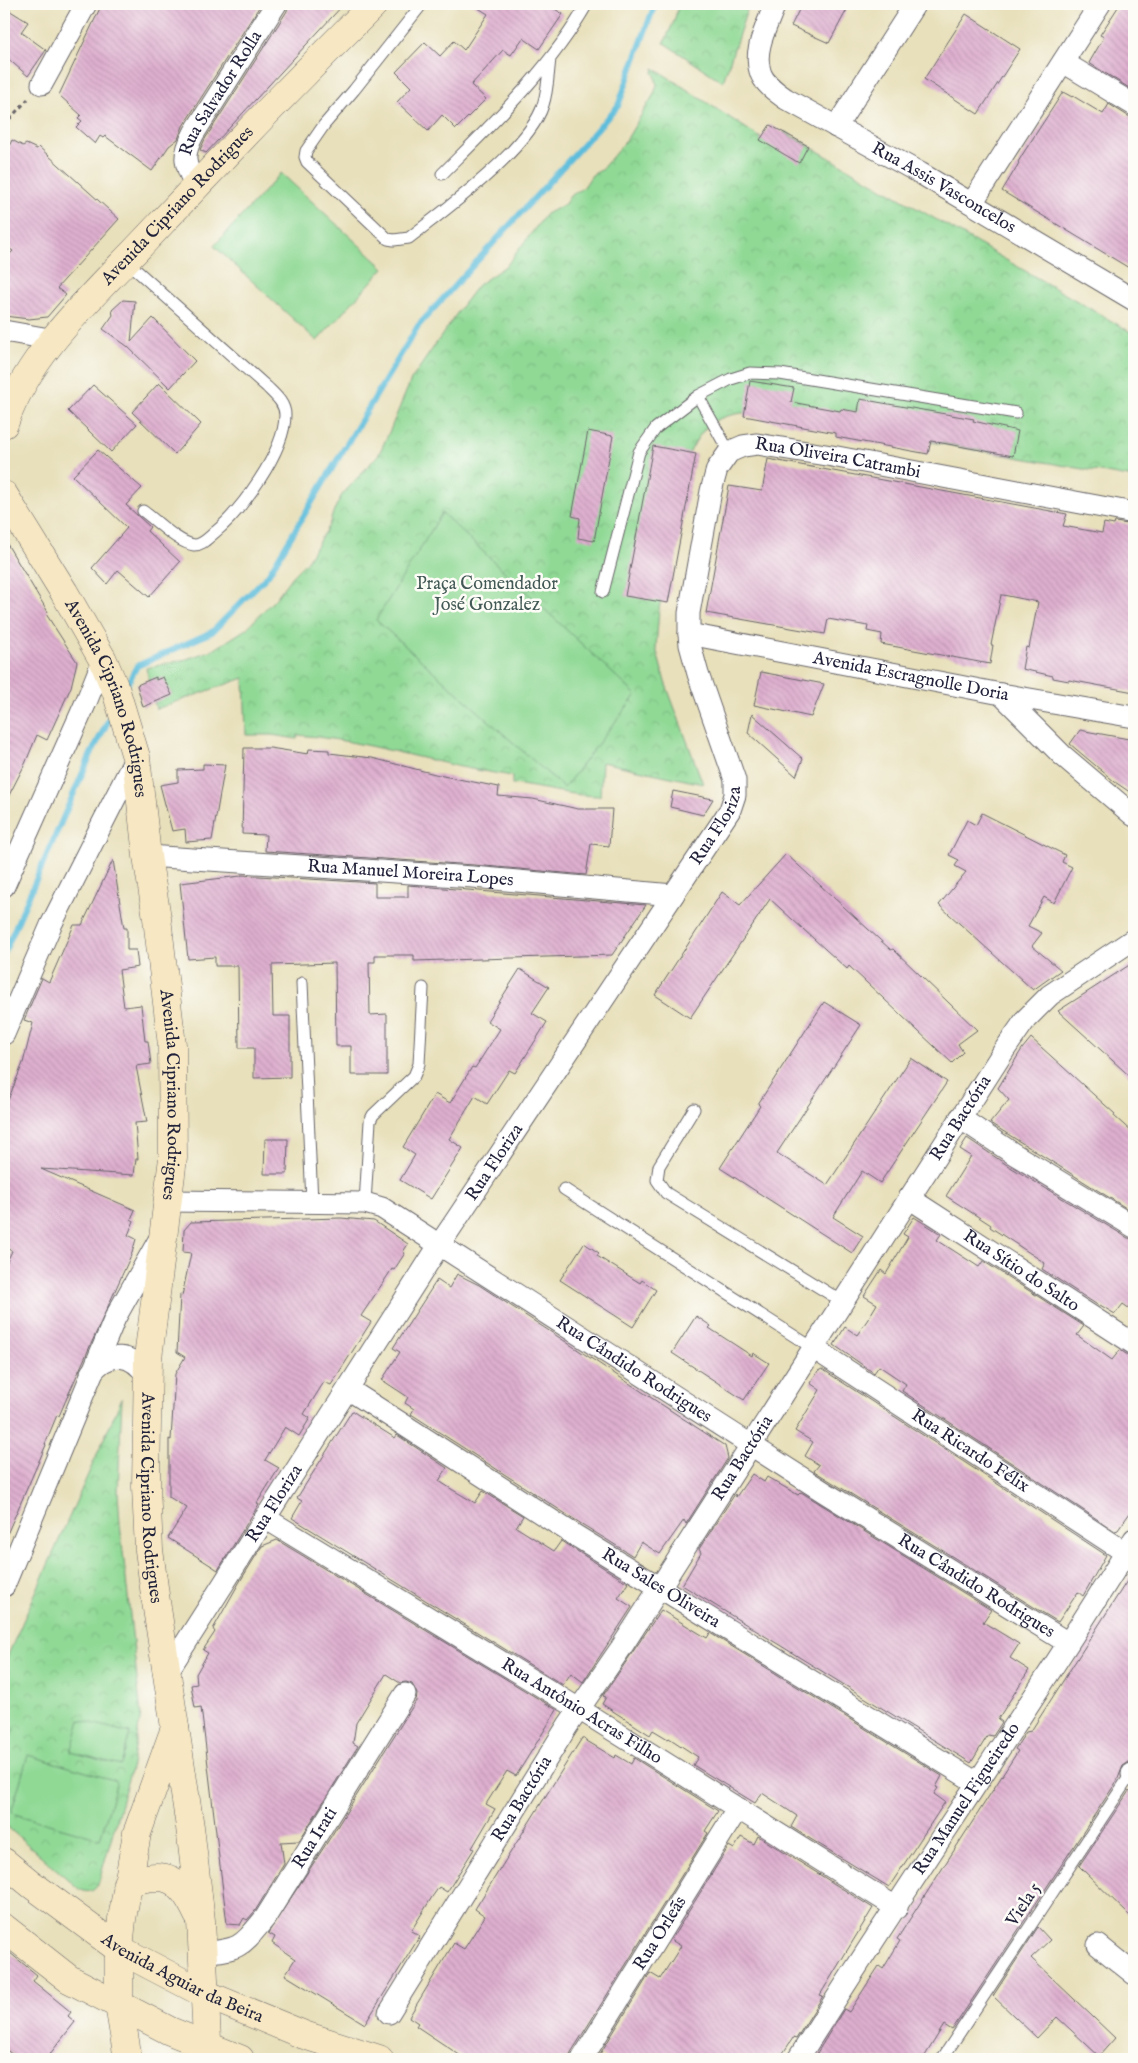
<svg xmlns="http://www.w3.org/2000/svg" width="1138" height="2063" viewBox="0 0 1138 2063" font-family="'IM FELL English',serif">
	<defs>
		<pattern id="park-crowns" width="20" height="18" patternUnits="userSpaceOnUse" patternTransform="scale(1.25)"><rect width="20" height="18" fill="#90d995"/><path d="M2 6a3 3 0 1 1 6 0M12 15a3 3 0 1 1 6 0" fill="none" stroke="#7cba81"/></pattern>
		<pattern id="building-back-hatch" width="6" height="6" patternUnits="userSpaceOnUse" patternTransform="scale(1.25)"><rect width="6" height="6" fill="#deafcf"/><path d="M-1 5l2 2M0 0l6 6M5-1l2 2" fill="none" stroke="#be96b3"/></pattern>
	</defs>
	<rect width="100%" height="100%" fill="#fdfcf7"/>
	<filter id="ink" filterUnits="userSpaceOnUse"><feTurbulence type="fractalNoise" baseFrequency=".02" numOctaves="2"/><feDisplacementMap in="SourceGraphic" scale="10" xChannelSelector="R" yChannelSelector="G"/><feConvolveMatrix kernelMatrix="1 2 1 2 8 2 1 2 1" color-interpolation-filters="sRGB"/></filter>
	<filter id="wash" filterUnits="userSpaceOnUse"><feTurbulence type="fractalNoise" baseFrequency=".0096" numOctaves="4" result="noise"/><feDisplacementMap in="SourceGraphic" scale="20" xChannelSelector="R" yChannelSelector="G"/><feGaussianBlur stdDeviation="1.12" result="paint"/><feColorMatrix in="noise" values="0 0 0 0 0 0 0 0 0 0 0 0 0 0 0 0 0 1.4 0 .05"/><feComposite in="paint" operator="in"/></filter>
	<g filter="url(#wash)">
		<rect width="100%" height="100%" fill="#e8e0bb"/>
		<!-- park -->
		<path fill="url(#park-crowns)" stroke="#597e68" d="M 679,4 L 749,4 L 723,82 L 664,43 L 674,21 Z
			M 654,68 L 767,142 L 785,132 L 1134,334 L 1134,478 L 757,411 C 712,416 704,422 685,462 L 659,609 L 656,648 L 665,682 L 703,784 L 602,762 L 600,796 C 570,796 542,787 512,784 L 512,776 C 490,772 466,769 444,763 C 395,752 349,739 298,735 L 297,739 L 272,735 L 246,735 L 244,678 L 156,709 L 146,668 L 187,659 L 215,649 L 246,629 L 276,598 L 292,576 L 307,561 L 329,525 L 334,510 L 342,495 L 379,454 L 391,428 L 411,380 L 464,303 L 478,285 L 507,265 L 546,214 L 565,204 L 569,197 L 584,187 L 592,175 L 601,170 L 625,142 L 654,94 L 657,85 L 655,75 L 653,73 Z
			M 122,1398 L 118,1491 L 120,1524 L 141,1715 L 132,1765 L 98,1885 C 92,1893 87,1893 79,1889 L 4,1824 L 4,1664 Z"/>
		<!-- pitch -->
		<path fill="#90d995" stroke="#597e68" d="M 281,173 L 384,268 L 317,341 L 214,246 Z
			M 442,513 L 636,695 L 564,788 L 376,620 Z
			M 80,1720 L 130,1733 L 121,1765 L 71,1752 Z
			M 4,1723 L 10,1725 L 14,1730 C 13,1737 7,1740 4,1746 Z
			M 28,1755 L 117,1781 L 100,1839 L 11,1813 Z"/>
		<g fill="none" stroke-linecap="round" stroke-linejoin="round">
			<!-- stream -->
			<path stroke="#5dbddb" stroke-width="6" d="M 124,690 L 137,666 L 212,632 L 268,575 L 418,326 L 618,106 L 655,4
				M 4,953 L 91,754 L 114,710"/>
		</g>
		<g id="blocks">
			<!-- building -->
			<path fill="url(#building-back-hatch)" d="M 102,4 L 261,4 L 183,126 L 178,139 L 169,146 L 152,171 L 105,136 L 103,138 L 100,136 L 95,144 L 76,127 L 82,121 L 78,118 L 81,115 L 59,95 Z
				M 288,4 L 344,4 L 206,153 L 200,150 L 205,139 L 287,11 Z
				M 472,4 L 552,4 L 553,8 L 563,14 L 539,49 L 523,38 L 511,55 L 503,50 L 471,85 L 486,99 L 456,129 L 442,115 L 428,131 L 397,102 L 411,87 L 396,72 L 425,42 L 440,56 L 454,41 L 464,50 L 488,14 Z
				M 802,4 L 850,4 L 829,43 L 791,26 Z
				M 1120,4 L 1134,4 L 1134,91 L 1089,63 L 1104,37 L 1100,35 Z
				M 4,7 L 28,22 L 21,32 L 46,50 L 28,76 L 6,57 L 4,60 Z
				M 966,14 L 1020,49 L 978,114 L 924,79 Z
				M 1063,92 L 1072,97 L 1073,96 L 1103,114 L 1109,104 L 1128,116 L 1134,117 L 1134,271 L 1002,191 L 1019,163 L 1018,162 L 1024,152 Z
				M 770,125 L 808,146 L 799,163 L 760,140 Z
				M 12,140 L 23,146 L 26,144 L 37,149 L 39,147 L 119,219 L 57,288 L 66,295 L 47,317 L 29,319 L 4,316 L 8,256 L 13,251 L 4,245 L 4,157 Z
				M 123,300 L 135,301 L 131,342 L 153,318 L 195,361 L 170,388 L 127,346 L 103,329 L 113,315 L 112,310 Z
				M 750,381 L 794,388 L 791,402 L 840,411 L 841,409 L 858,412 L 860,399 L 974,419 L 973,421 L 1018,431 L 1013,456 L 931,441 L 928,454 L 836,437 L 836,433 L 744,416 Z
				M 159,383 L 201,424 L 175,454 L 132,412 Z
				M 93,385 L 137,424 L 111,452 L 68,411 Z
				M 588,431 L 613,436 L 594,541 L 578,538 L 580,518 L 572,516 Z
				M 653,446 L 696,454 L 668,603 L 625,596 Z
				M 98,450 L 142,488 L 126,505 L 150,527 L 147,531 L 180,562 L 149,597 L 118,570 L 107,584 L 92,568 L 127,528 L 73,476 Z
				M 768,459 L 1067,514 L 1063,526 L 1102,533 L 1104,523 L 1114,525 L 1115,522 L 1134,525 L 1134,692 L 1069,680 L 1069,681 L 1053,678 L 1053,676 L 1022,669 L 1026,647 L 1029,648 L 1038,602 L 1003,595 L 1001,595 L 991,645 L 993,645 L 990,664 L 881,644 L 882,634 L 867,631 L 868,626 L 851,623 L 828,619 L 825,634 L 706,613 L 729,486 L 762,491 Z
				M 4,539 L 48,612 L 46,614 L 77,662 L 71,687 L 47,740 L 37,735 L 25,764 L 4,805 Z
				M 761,672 L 824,684 L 811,717 L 754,705 Z
				M 156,677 L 156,680 L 163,677 L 172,695 L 143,707 L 137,685 Z
				M 752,714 L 803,759 L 796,776 L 748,733 Z
				M 1080,730 L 1134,740 L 1134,795 L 1115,782 L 1070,744 Z
				M 244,748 L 270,748 L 308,754 L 309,749 L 329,750 L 329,753 L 372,758 L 443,776 L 499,787 L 498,796 L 533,799 L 578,809 L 612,809 L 609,846 L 591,844 L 586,875 L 474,865 L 265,851 L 266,835 L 242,834 Z
				M 203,764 L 225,765 L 212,840 L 186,842 L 185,829 L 172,831 L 160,785 L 178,782 L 178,770 L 203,769 Z
				M 673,791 L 713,799 L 703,815 L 670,807 Z
				M 982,813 L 1065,855 L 1062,862 L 1072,867 L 1054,903 L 1044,897 L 1028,926 L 1042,933 L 1032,946 L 1061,970 L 1033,990 L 939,905 L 966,872 L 955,866 L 959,860 L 949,855 L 967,820 L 976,825 Z
				M 786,854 L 891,950 L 893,949 L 977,1030 L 958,1044 L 963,1052 L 952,1063 L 849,966 L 847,969 L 770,899 L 690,1018 L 655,995 L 722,892 L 740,905 Z
				M 113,860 L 124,928 L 127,928 L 127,950 L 136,950 L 138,967 L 119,970 L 124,1007 L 141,1005 L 145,1041 L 148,1041 L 151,1064 L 136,1066 L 147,1122 L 135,1123 L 138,1159 L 136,1159 L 134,1175 L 41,1169 L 135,1210 L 131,1219 L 134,1221 L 128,1235 L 136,1239 L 132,1253 L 69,1393 L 59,1416 L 57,1415 L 45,1444 L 46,1445 L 4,1541 L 4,1268 L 12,1251 L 4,1247 L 4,1110 L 23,1063 L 33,1023 L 24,1020 L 42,978 L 49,982 L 74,925 L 82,925 Z
				M 241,875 L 375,883 L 375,897 L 408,897 L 408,885 L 646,905 L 612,955 L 414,961 L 414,955 L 375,955 L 375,962 L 369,962 L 370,1015 L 387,1014 L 387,1075 L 351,1075 L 351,1046 L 336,1046 L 335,963 L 272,965 L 273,1016 L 290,1016 L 290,1077 L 254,1078 L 254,1048 L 239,1048 L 238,966 L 215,966 L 215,957 L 188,959 L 180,883 L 241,876 Z
				M 1134,962 L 1134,1080 L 1058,1011 Z
				M 520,969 L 549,987 L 532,1013 L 547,1022 L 515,1073 L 509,1070 L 487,1104 L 475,1096 L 449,1139 L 463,1148 L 431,1199 L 400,1180 L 415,1155 L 403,1147 L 435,1094 L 450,1103 L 472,1067 L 475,1068 L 500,1029 L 487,1021 Z
				M 824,1002 L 861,1025 L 777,1153 L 827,1185 L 911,1058 L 947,1082 L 880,1183 L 862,1171 L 833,1217 L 863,1236 L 852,1253 L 720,1168 L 760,1106 L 758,1104 Z
				M 1031,1038 L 1115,1114 L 1114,1116 L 1134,1134 L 1134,1213 L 990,1123 L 1009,1100 L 998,1088 L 1022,1049 Z
				M 967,1138 L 1007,1165 L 1128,1238 L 1134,1239 L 1134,1312 L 1123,1304 L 1115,1314 L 1100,1305 L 1099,1306 L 1042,1269 L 1045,1263 L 990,1227 L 991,1225 L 946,1196 L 971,1156 L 960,1149 Z
				M 265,1139 L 288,1139 L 287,1174 L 264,1174 Z
				M 914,1217 L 941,1234 L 937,1240 L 979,1267 L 983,1261 L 1084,1326 L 1077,1335 L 1112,1360 L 1120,1350 L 1134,1359 L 1134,1507 L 1118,1530 L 1115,1531 L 902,1391 L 906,1384 L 879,1366 L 874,1373 L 834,1345 L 845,1327 L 857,1335 L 868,1319 L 877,1304 L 864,1296 L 881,1270 L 886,1274 L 908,1237 L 903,1234 Z
				M 341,1218 L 374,1221 L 408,1244 L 403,1252 L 405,1253 L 394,1270 L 392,1269 L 361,1316 L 371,1322 L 331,1385 L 324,1382 L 304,1414 L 310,1418 L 299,1436 L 285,1427 L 265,1460 L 279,1468 L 257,1503 L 259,1504 L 218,1570 L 168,1538 L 187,1508 L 169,1497 L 169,1439 L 171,1440 L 175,1374 L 185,1357 L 177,1352 L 180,1295 L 182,1296 L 191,1253 L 183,1252 L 184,1230 L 191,1222 Z
				M 584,1243 L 599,1253 L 597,1256 L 640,1283 L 642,1280 L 656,1290 L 633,1327 L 560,1280 Z
				M 457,1274 L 479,1285 L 725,1446 L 728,1458 L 686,1524 L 684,1520 L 660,1554 L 641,1542 L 633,1556 L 580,1523 L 411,1414 L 414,1409 L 405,1403 L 408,1397 L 382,1380 L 400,1352 L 393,1348 L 437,1280 L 449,1288 Z
				M 696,1316 L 711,1326 L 709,1328 L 752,1356 L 753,1353 L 769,1363 L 744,1400 L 672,1353 Z
				M 822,1369 L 1106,1555 L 1083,1596 L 1078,1592 L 1058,1622 L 814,1471 L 819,1465 L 805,1456 L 813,1442 L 795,1431 L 820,1390 L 810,1383 L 818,1371 Z
				M 352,1411 L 395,1438 L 397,1435 L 447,1468 L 439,1481 L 453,1490 L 475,1503 L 483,1491 L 523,1516 L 516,1527 L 554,1551 L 561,1541 L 628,1583 L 618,1598 L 632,1607 L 583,1682 L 571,1673 L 563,1685 L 292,1518 L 302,1501 L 297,1498 Z
				M 752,1474 L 764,1482 L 767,1477 L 798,1495 L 801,1492 L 991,1610 L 983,1622 L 1019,1644 L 1010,1658 L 1029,1670 L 998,1719 L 1002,1722 L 993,1736 L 988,1735 L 971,1763 L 682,1585 L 701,1553 L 699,1549 L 735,1494 L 736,1497 Z
				M 277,1540 L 557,1710 L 516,1776 L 507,1771 L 486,1804 L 495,1809 L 472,1848 L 474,1849 L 447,1892 L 439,1887 L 432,1897 L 411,1931 L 420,1936 L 365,2024 L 285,1975 L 295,1959 L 272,1943 L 275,1937 L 268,1933 L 330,1838 L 416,1701 L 417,1694 L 412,1684 L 406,1682 L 400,1683 L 386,1674 L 356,1723 L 353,1743 L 358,1746 L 299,1841 L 281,1842 L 284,1864 L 255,1911 L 247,1920 L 244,1918 L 240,1925 L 227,1924 L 201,1707 L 195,1708 L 191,1685 L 197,1684 L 196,1674 L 208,1653 L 203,1650 L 215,1632 L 213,1629 L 239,1583 L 262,1546 Z
				M 1134,1570 L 1134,1754 L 1129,1762 L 1123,1766 L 1117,1781 L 952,2030 L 944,2025 L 923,2059 L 826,2059 L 817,2053 L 844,2009 L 849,2012 L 879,1966 L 883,1969 L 900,1941 L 897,1939 L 1018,1751 L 1015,1749 L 1026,1732 L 1031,1731 Z
				M 661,1610 L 707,1638 L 710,1633 L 942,1776 L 936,1787 L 938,1788 L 934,1794 L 945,1802 L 889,1887 L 791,1827 L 797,1816 L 776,1802 L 762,1793 L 755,1803 L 693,1765 L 698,1757 L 669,1738 L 668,1739 L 653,1730 L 650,1735 L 602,1704 L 606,1697 L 603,1696 Z
				M 582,1738 L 615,1758 L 616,1755 L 631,1764 L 634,1758 L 718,1811 L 705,1831 L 708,1833 L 567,2059 L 470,2059 L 464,2058 L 416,2026 L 418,2023 L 409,2017 L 454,1943 L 464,1949 L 485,1916 L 475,1909 Z
				M 1129,1791 L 1134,1796 L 1134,1920 L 1079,1866 Z
				M 758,1836 L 873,1908 L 820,1995 L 823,1996 L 796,2039 L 793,2038 L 779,2059 L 607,2059 L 600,2054 L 650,1973 L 660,1979 L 681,1946 L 671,1940 L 729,1846 L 734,1849 L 741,1837 L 754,1844 Z
				M 1038,1927 L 1050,1940 L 1031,1958 L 1115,2038 L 1099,2056 L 1057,2017 L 1037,2038 L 993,1996 Z
				M 4,1948 L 37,1975 L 33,1981 L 71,2012 L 68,2016 L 75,2022 L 46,2059 L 18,2059 L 4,2048 Z"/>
		</g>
	</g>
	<g filter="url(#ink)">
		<use href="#blocks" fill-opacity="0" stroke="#676468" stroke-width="1"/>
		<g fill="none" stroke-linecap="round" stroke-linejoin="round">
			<!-- lane casing -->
			<g stroke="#676468" stroke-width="13">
				<path id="lane" d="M 422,4 L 354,90 L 324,125 L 306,151 L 305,157 L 307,162 L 388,239 L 394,240 L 409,238 C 446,209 530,148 543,105 C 548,90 548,74 550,59
					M 442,174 C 495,121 550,69 587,4
					M 126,261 L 267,387 C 275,395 285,403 285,415 C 285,452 240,512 213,534 C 207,539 202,545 194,545 C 178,543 156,520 143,511
					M 698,396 L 731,379 L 750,373 L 780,374 L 1016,413
					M 603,592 L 639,452 L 656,428 L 698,396 L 729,452
					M 302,983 L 312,1202
					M 694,1109 L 659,1166 L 657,1180 L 666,1193 L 843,1302
					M 564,1189 L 813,1348
					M 365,1203 L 370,1121 L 373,1115 L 414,1076 L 419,1064 L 423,988
					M 942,2059 L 1133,1771"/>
			</g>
			<!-- street casing -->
			<g stroke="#676468" stroke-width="23">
				<g id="street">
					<path id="s1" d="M 775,4 C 768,24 753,49 760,71 C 763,83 776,92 786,99 L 920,173 L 1134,300"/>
					<path d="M 1063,62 L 1134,105"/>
					<path d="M 42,84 L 86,4"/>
					<path d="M 836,127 L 915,4"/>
					<path id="s2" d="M 196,187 C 185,163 181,158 194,133 L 276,4"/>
					<path d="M 972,203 L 1100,4"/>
					<path d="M 4,331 L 55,340"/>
					<path id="s3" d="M 689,634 L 1001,694 L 1134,717"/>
					<path d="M 1001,694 L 1062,755 L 1134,816"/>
					<path id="s4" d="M 147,856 L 473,877 L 673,895"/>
					<path d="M 4,886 L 87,700 L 103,660"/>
					<path d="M 4,1034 L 51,925 L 136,757"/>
					<path d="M 960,1118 L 1014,1154 L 1134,1227"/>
					<path id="s5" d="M 909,1198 L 1134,1344"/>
					<path id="s6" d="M 168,1201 L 365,1203 L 382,1208 L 824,1492 L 1068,1643"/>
					<path id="s7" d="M 813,1348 L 1134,1558"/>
					<path d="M 91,1373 C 109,1351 131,1352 147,1376"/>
					<path id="s8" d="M 348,1389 L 573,1534 L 977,1783"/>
					<path id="s9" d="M 265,1518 L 579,1709 L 897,1908"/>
					<path d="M 4,1586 L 115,1318 L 160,1238"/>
					<path id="s10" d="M 166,1674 L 440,1244 L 730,810 L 735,795 L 735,780 L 698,674 L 690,645 L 689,634 L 689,613 L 711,491 L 717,469 L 729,452 L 743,446 L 757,444 L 832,456 L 1134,513"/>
					<path d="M 1132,1774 L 1134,1776"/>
					<path d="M 1098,1945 L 1134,1974"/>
					<path id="s11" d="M 202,1953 C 241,1949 240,1948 265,1918 L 405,1694"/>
					<path id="s12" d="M 389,2013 L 568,1725 L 621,1648 L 1005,1049 L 1026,1019 L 1050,995 L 1134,939"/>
					<path id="s13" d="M 582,2059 L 738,1808"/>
					<path id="s14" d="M 798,2059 C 907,1884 1026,1715 1134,1539"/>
				</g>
			</g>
			<!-- secondary casing -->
			<g stroke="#676468" stroke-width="29">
				<g id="secondary">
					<path id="s15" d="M 4,424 C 29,351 99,290 151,234 C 224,156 298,79 374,4"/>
					<path id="s16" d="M 4,495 L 64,592 L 103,660 L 116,691 L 136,757 L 147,856 L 157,918 L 172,1045 L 173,1158 L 148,1358 L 146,1487 L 149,1550 L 155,1595 L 190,1827 L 201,1921 L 208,2059"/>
					<path id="s17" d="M 4,1862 L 31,1884 L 119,1949 L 205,1994 L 304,2035 L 379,2059"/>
					<path d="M 127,1883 C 167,1870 180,1877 198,1915"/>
					<path d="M 4,1928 L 69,1979 L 170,2031 L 240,2059"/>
					<path d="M 128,2059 L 119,2005 L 119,1949 L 122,1919 L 137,1833 L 175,1728"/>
				</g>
			</g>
			<!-- path -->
			<path stroke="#676468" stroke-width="3" stroke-dasharray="4 4" stroke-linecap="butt" d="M 4,125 L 28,99"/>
			<!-- lane -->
			<use href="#lane" stroke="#fff" stroke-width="11"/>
			<!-- street -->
			<use href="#street" stroke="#fff" stroke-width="21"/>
			<!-- secondary -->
			<use href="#secondary" stroke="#f7e8c3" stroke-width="28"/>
		</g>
	</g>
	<g text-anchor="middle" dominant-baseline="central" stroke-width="5" stroke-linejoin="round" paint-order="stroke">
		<!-- street labels -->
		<g font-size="18" fill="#22223b" stroke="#fdfcf7">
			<text stroke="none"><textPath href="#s2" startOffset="105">Rua Salvador Rolla</textPath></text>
			<text stroke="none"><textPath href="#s1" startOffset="290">Rua Assis Vasconcelos</textPath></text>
			<text stroke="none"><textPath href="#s15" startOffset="281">Avenida Cipriano Rodrigues</textPath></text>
			<text stroke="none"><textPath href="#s10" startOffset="1516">Rua Oliveira Catrambi</textPath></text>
			<text stroke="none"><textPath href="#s3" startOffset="226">Avenida Escragnolle Doria</textPath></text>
			<text stroke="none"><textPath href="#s16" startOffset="230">Avenida Cipriano Rodrigues</textPath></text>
			<text stroke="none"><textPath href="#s10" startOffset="1012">Rua Floriza</textPath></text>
			<text stroke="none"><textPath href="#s4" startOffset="264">Rua Manuel Moreira Lopes</textPath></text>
			<text stroke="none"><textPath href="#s16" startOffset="635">Avenida Cipriano Rodrigues</textPath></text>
			<text stroke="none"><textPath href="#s12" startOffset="1062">Rua Bactória</textPath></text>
			<text stroke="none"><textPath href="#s10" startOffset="608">Rua Floriza</textPath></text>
			<text stroke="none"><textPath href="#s5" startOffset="134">Rua Sítio do Salto</textPath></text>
			<text stroke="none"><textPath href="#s6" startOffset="514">Rua Cândido Rodrigues</textPath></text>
			<text stroke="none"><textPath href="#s7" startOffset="188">Rua Ricardo Félix</textPath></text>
			<text stroke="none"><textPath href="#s12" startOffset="658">Rua Bactória</textPath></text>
			<text stroke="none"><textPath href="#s16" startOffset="1040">Avenida Cipriano Rodrigues</textPath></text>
			<text stroke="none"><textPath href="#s10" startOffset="202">Rua Floriza</textPath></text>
			<text stroke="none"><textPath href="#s6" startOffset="919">Rua Cândido Rodrigues</textPath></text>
			<text stroke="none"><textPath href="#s8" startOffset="371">Rua Sales Oliveira</textPath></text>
			<text stroke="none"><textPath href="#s9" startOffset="371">Rua Antônio Acras Filho</textPath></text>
			<text stroke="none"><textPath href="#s12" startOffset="252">Rua Bactória</textPath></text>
			<text stroke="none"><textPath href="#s14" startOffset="310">Rua Manuel Figueiredo</textPath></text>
			<text stroke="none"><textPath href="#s11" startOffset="170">Rua Irati</textPath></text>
			<text transform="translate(1024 1905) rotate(-57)">Viela 5</text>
			<text stroke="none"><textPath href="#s13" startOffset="148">Rua Orleãs</textPath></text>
			<text stroke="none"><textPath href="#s17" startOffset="214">Avenida Aguiar da Beira</textPath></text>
		</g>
		<!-- park labels -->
		<g font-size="18" fill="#435956" stroke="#fdfcf7">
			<text x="487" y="584">Praça Comendador<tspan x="487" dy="21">José Gonzalez</tspan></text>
		</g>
	</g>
	<!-- margin -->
	<rect width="1138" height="2063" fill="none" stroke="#fdfcf7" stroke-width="20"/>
</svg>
